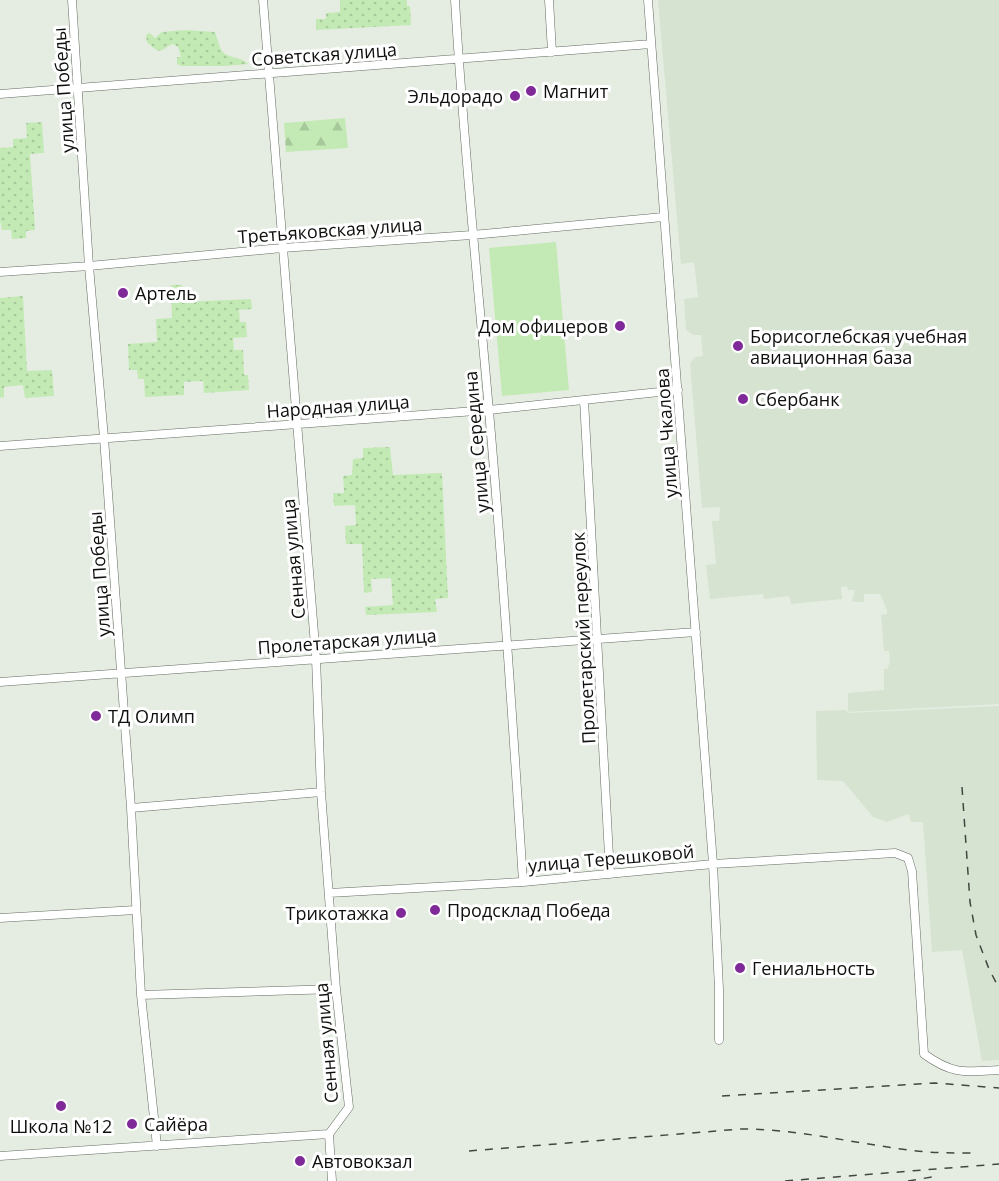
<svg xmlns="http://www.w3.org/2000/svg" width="999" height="1181" viewBox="0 0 999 1181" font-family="'Open Sans',sans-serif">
	<defs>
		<pattern id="forest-firs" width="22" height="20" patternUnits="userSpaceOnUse" patternTransform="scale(1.5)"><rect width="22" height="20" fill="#c3eab4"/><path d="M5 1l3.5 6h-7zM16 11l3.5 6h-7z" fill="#a6c89a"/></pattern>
		<pattern id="park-dots" width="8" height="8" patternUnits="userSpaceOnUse" patternTransform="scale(1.5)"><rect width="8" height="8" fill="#c3eab4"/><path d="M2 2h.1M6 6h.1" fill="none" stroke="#a6c89a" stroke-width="1.8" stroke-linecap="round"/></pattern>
	</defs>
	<rect width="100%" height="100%" fill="#e5ede2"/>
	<!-- built -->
	<path fill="#d6e3d1" d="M 658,0 L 999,0 L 999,704 L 848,712 L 848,693 L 884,690 L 884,669 L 887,669 L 890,662 L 889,651 L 884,651 L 881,615 L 887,614 L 887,610 L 880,594 L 864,594 L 864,602 L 856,602 L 852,601 L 855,590 L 848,590 L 847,586 L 841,587 L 842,599 L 791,604 L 789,596 L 764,599 L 763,594 L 710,599 L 706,565 L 716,564 L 712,521 L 719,521 L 720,507 L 702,508 L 690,363 L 695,357 L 703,356 L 701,335 L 693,335 L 686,330 L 684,299 L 698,297 L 694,262 L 681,264 Z
		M 999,706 L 999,1060 L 982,1061 L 962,950 L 932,952 L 923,822 L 911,822 L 909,814 L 887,822 L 873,817 L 843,781 L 817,780 L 816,711 L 846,710 L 848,713 Z"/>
	<!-- forest -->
	<path fill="url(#forest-firs)" d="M 345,118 L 348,148 L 286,152 L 284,123 Z"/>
	<!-- park -->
	<path fill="url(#park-dots)" d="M 340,0 L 407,0 L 407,6 L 410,6 L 411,25 L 316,30 L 316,19 L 326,19 L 326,13 L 340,12 Z
		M 185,30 L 215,32 C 217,37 219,46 222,51 C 228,59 241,56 248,64 L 225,66 L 181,66 L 177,64 L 177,57 L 181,57 L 178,47 L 173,44 C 160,49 162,57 147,42 L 146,36 L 148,33 L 151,34 L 155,38 L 162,32 Z
		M 42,122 L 44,153 L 30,154 L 35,230 L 26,231 L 26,238 L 12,239 L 11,230 L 2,230 L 0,220 L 0,148 L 13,147 L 13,139 L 27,138 L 26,123 Z
		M 171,285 L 182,285 L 184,302 L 251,299 L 252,309 L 239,310 L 240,322 L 246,322 L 247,337 L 233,338 L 234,350 L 243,350 L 244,375 L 248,375 L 249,390 L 204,393 L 203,381 L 184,382 L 184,395 L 145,397 L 144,379 L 138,379 L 137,370 L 129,370 L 128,344 L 157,342 L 156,319 L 172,318 Z
		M 23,296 L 27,371 L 52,370 L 54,396 L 25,398 L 23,385 L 4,387 L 4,397 L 0,398 L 0,298 Z
		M 390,447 L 393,475 L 442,473 L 448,598 L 435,599 L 437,612 L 366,615 L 365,607 L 393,605 L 391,578 L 371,579 L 372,592 L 364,593 L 362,544 L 346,544 L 345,526 L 356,525 L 355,505 L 334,506 L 333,493 L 344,493 L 343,476 L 352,475 L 353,459 L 363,458 L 363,448 Z"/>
	<!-- pitch -->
	<path fill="#c3eab4" d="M 556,242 L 569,390 L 502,396 L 489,248 Z"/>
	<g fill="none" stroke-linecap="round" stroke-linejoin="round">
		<!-- minor casing -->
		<g stroke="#636b61" stroke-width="9">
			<path id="minor" d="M 72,0 L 89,266 L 104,438 L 131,808 L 141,995 L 157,1146
				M 263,0 L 316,658 L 321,792 L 336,989 L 349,1107 L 329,1134 L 332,1181
				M 455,0 C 463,138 477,274 489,411 C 503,568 513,725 523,882
				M 549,0 L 552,52
				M 648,0 L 713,864 L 719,989 L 719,1040
				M 0,94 L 651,44
				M 0,272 L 89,266 L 282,248 L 472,235 L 663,217
				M 584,400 L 610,874
				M 0,446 L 489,410 L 678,390
				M 0,682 L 696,632
				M 131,808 L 321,792
				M 329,893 L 523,882 L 713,864 L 895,853 L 908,858 L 912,871 L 924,1054 C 953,1075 965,1072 999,1070
				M 0,918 L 136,910
				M 141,995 L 336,989
				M 0,1156 L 329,1134"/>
		</g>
		<!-- minor -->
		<use href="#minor" stroke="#fff" stroke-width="8"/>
		<!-- rail -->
		<path stroke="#434741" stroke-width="1.5" stroke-dasharray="8 8" stroke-linecap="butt" d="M 962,787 L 970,902 L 976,935 L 989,969 L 999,988
			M 722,1096 L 935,1083 L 999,1088
			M 469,1151 L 741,1129 C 798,1129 852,1143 909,1150 C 930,1153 951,1153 973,1153
			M 785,1181 L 999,1164
			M 908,1181 L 932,1177"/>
	</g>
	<!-- markers -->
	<g fill="#7f2a98" stroke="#fff" stroke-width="2">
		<circle cx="531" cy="91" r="6"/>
		<circle cx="515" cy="96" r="6"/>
		<circle cx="123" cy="293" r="6"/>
		<circle cx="620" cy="326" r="6"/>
		<circle cx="738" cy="346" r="6"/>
		<circle cx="743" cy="399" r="6"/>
		<circle cx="96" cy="716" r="6"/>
		<circle cx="435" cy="910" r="6"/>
		<circle cx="401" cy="913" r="6"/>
		<circle cx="740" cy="968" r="6"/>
		<circle cx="61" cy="1106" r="6"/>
		<circle cx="132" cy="1124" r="6"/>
		<circle cx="300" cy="1161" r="6"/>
	</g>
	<g text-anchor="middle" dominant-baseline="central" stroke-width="6" stroke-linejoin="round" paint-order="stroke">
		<!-- street labels -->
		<g font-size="18" fill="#0d100c" stroke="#fff">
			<text transform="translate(324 54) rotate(-4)">Советская улица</text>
			<text transform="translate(63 90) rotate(-94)">улица Победы</text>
			<text transform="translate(330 230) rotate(-4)">Третьяковская улица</text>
			<text transform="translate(338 406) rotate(-4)">Народная улица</text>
			<text transform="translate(666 433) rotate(-94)">улица Чкалова</text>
			<text transform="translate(476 442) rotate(-95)">улица Середина</text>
			<text transform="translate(293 559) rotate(-95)">Сенная улица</text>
			<text transform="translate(99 574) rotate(-94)">улица Победы</text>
			<text transform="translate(583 638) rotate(-93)">Пролетарский переулок</text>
			<text transform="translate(347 641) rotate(-4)">Пролетарская улица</text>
			<text transform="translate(611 858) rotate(-5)">улица Терешковой</text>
			<text transform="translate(326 1043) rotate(-95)">Сенная улица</text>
		</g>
		<!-- poi labels -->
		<g font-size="18" fill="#0d100c" stroke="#fff" text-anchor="start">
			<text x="543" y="91">Магнит</text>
			<text x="503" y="96" text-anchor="end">Эльдорадо</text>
			<text x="135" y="293">Артель</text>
			<text x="608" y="326" text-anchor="end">Дом офицеров</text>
			<text x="750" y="336">Борисоглебская учебная<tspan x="750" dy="21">авиационная база</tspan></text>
			<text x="755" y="399">Сбербанк</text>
			<text x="108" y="716">ТД Олимп</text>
			<text x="447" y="910">Продсклад Победа</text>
			<text x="389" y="913" text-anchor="end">Трикотажка</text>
			<text x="752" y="968">Гениальность</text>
			<text x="144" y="1124">Сайёра</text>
			<text x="61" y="1126" text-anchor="middle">Школа №12</text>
			<text x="312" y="1161">Автовокзал</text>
		</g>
	</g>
</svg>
